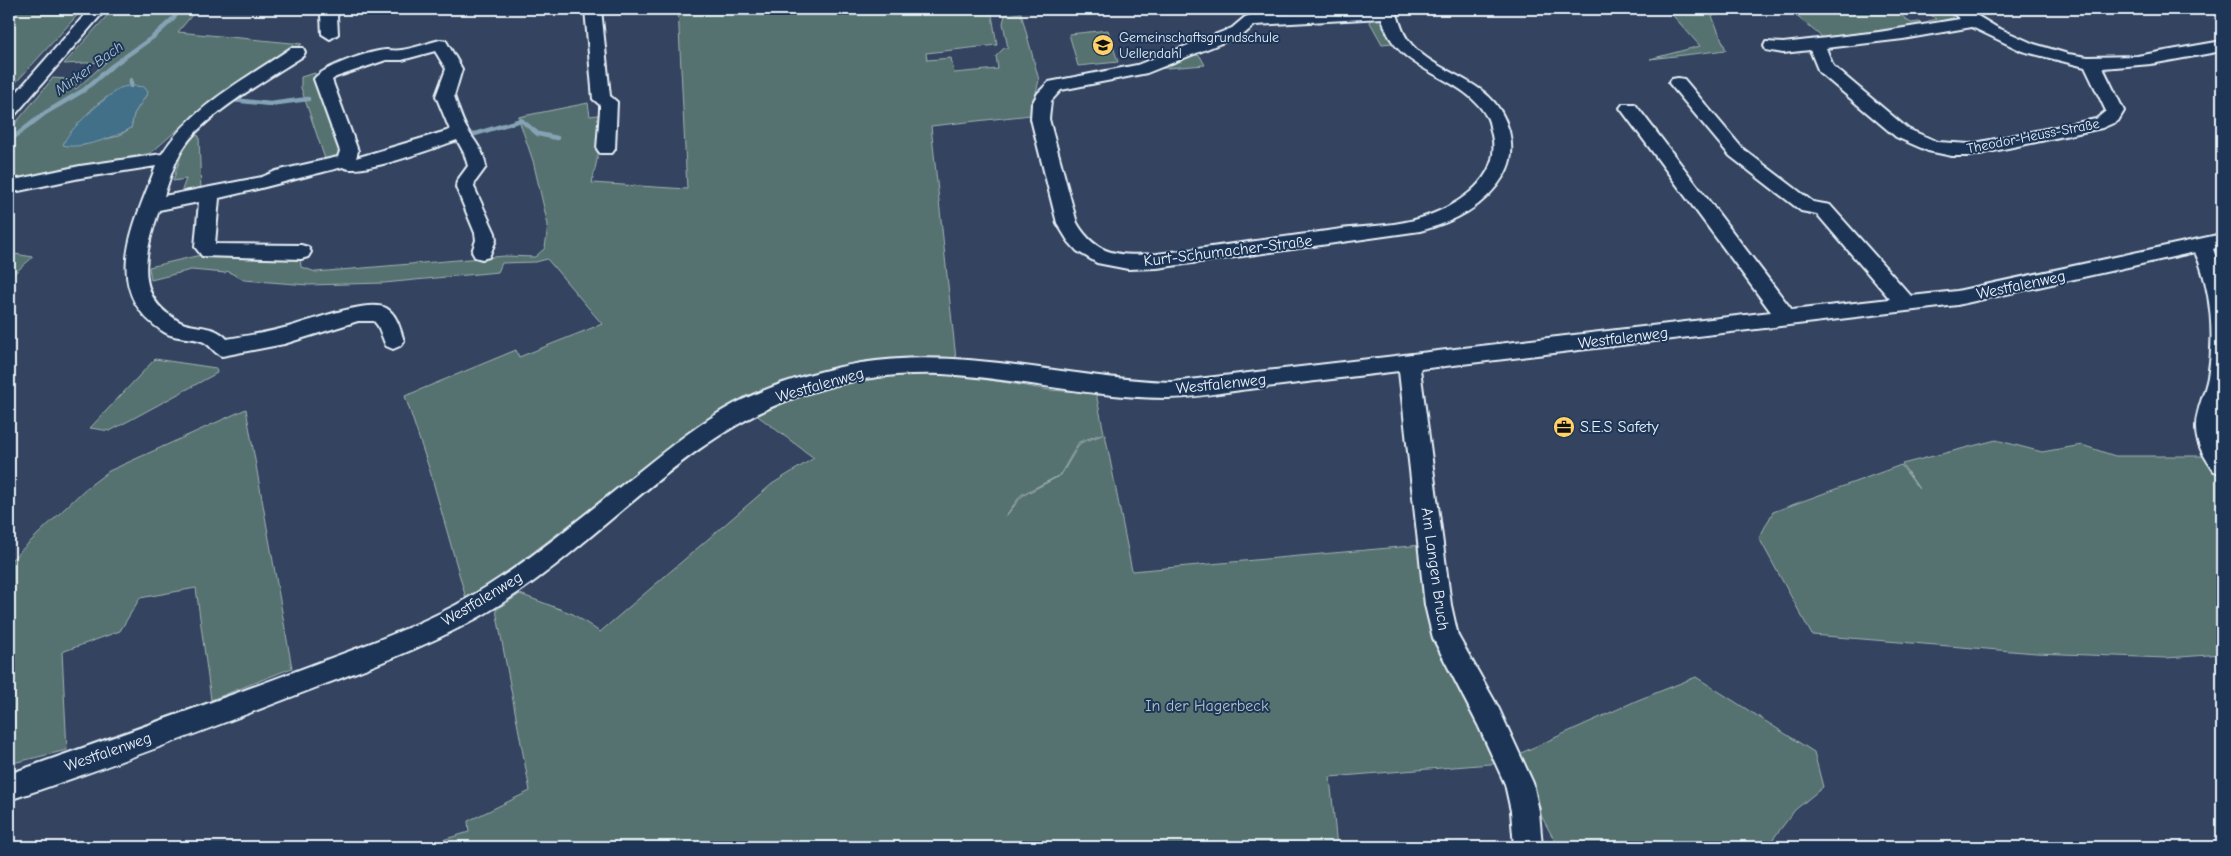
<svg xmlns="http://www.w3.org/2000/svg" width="2231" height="856" viewBox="0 0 2231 856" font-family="'Comic Neue',sans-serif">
	<rect width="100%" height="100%" fill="#344360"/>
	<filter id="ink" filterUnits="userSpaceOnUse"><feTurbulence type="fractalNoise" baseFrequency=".02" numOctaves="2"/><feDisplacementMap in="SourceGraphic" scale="10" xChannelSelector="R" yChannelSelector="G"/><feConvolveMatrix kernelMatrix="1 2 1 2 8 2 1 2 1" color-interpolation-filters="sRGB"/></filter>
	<g filter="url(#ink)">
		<!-- green -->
		<path fill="#57726f" stroke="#a0b2b4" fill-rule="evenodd" d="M 9,9 L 83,9 L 9,90 Z
			M 113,9 L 197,9 L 178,32 L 302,44 L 177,130 L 151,153 L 9,180 L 9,131 L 53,78 L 81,80 L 74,87 L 76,89 L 106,62 L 64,64 ZM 136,86 L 148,92 L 134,114 L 131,128 L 118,136 L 79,146 C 81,139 81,126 84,119 C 93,104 119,87 136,86 Z
			M 678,9 L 991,9 L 997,45 L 926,53 L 927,60 L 951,58 L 954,73 L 998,69 L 996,56 L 1004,48 L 1008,48 L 1003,23 L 1005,15 L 1021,13 L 1039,80 L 1031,115 L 931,126 L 956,359 L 974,377 L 1049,390 L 1096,393 L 1104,433 L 1079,442 L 1060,475 L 1021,495 L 1005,517 L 1022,496 L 1061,475 L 1080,443 L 1105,434 L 1132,571 L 1422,545 L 1503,763 L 1330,777 L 1337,847 L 419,847 L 469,832 L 468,821 L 530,791 L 496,610 L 520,594 L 573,614 L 600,632 L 772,484 L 814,458 L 755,414 L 748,394 L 602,500 L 467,602 L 430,471 L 405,396 L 516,350 L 519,357 L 602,324 L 547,259 L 536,262 L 502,263 L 498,272 L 384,283 L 308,285 L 244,280 L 227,271 L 225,273 L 191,270 L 151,280 L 149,267 L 205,254 L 300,255 L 301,267 L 316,272 L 505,256 L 535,257 L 545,248 L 548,225 L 533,161 L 518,117 L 588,103 L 590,116 L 604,114 L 601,141 L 592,183 L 687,189 Z
			M 1667,9 L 1755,9 L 1712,16 L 1726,50 L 1650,59 L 1700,46 Z
			M 1788,9 L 1893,9 L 1911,23 L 1919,22 L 1923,25 L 1823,38 Z
			M 1923,9 L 1946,9 L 1952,15 L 1952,18 L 1932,24 L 1928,21 L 1936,19 Z
			M 1367,17 L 1379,17 L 1383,20 L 1393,43 L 1382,44 Z
			M 1108,30 L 1118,62 L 1078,66 L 1069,34 Z
			M 1192,54 L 1200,56 L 1205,65 L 1155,69 Z
			M 315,73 L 342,151 L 338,158 L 326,162 L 301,88 L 301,77 Z
			M 192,134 L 199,136 L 201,191 L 180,195 L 186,179 L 173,181 L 182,152 L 179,152 Z
			M 9,253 L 33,257 L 9,278 Z
			M 155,359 L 216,368 L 217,373 L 110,431 L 90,428 Z
			M 246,409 L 292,668 L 211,700 L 196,588 L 140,598 L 120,631 L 62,652 L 67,750 L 9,764 L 9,562 L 84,490 L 109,471 Z
			M 1996,440 L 2042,452 L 2082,445 L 2115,456 L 2206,456 L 2222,474 L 2222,654 L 2166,658 L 2036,653 L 1812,635 L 1759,538 L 1773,512 L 1901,465 L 1919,489 L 1902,464 Z
			M 1696,677 L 1814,752 L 1823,787 L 1795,810 L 1767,847 L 1558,847 L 1510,758 L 1638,700 Z"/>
		<!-- water -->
		<path fill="#436f89" stroke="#85a3b5" d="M 136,86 L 144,87 L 148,92 L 134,114 L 131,128 C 116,137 79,150 63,145 C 66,131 107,96 120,88 C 125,86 130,86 136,86 Z"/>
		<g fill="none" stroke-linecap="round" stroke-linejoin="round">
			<!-- stream -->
			<path stroke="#85a3b5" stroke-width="4.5" d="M 131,80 L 131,86
				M 233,100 L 270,104 L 308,99
				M 475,134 L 521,120 L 538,134 L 557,138
				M 9,141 L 45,113 L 84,90 L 112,66 L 153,37 L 174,18 L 178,9"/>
			<!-- minor casing -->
			<g stroke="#e8f1f8" stroke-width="4">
				<path id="minor" d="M 90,9 L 106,9 L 15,115 L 9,116 L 9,101 Z
					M 326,9 L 342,9 L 337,16 L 338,34 L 330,39 L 322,34 L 321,15 Z
					M 585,9 L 601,9 L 610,96 L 617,102 L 615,149 L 612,153 L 600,153 L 597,149 L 600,110 L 600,105 L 593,99 Z
					M 1378,9 L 1402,9 L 1397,14 C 1401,26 1403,35 1412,45 C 1443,79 1495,78 1509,131 C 1513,148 1512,161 1504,175 C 1485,207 1454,222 1420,231 L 1157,268 L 1128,269 L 1097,263 L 1077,251 L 1068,241 L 1057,223 L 1031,119 L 1032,104 L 1038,93 L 1049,82 L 1137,65 L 1232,28 L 1245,17 L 1251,15 ZM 1382,18 C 1396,75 1462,72 1487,117 C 1490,122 1490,129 1492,135 C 1502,178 1459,205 1424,217 C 1399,226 1368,226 1341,229 C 1280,238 1218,246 1157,254 C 1121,256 1097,257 1077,223 L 1049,119 L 1051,101 L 1061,90 L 1147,73 L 1244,34 L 1255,25 Z
					M 1947,9 L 1966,9 L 1996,27 L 2034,44 L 2068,54 L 2088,57 L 2137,56 L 2222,41 L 2222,51 L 2151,64 L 2103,68 L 2124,111 L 2118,121 L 2102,128 L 1970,156 L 1952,156 L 1928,151 L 1896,137 L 1819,72 L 1810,50 L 1783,53 L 1766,50 L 1764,46 L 1766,42 L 1783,43 L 1879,32 L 1960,19 ZM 1972,27 L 2022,51 L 2085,67 L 2106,111 L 2096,119 L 1970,144 L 1938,142 L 1908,129 L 1833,66 L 1826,48 L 1903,39 Z
					M 440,40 L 446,41 L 462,69 L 454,96 C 458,107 461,119 467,129 C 475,142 484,151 486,167 L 475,182 L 474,187 L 495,233 L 496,240 L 489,257 L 482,259 L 475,257 L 472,252 L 476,240 L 475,233 L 456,187 L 457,181 L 468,166 L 464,153 L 457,140 C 437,147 358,177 343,167 C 301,177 261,189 219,198 L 215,244 L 301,245 L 308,247 L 311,252 L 308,257 L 301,259 L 202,256 L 195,247 L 199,202 L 159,210 C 148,244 133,288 168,314 C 173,317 178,322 185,324 C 200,328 216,326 227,339 C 246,336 266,333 284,328 C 305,323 368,298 386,308 C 397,314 400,329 404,341 L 400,346 L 393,349 L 386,346 L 378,326 L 374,321 L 358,321 L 284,344 L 222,356 C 213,353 212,346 204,342 C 192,336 176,340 164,332 C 98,290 135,223 156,166 L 80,178 L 9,193 L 9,181 L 80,166 L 162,154 C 191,107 246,79 291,48 L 303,48 L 305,52 L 303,56 C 271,77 208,113 186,144 C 175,159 170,178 164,196 L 262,177 L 276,171 L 338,157 L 340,151 L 314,79 C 324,66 370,51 386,50 C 391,50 397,51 402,50 C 415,48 428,43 440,40 ZM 435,51 L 446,69 L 436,96 L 450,130 L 356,158 L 358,151 L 332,80 L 336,77 L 386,60 L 402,60 Z
					M 1678,78 L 1684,79 L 1742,148 L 1813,202 L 1830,205 L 1911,296 L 1957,291 L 2222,234 L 2222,246 L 2213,249 L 2222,272 L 2222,407 L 2218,430 L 2222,445 L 2222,474 L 2214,471 C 2206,459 2196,445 2196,429 C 2195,412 2205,394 2208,377 C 2215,337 2212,290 2195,252 L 1957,305 L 1420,369 L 1451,605 L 1458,636 L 1498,707 L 1533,783 L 1539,811 L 1542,847 L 1514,847 L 1511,811 L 1505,784 L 1478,725 L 1433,638 L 1425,605 L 1399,371 C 1349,377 1299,383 1249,389 C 1222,392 1194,398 1167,398 C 1091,398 1017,378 942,374 C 896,372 851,379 808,393 C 687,431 605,539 499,605 C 437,644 367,668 299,694 C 203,731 106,768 9,800 L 9,774 C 103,741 197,708 291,673 C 346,652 403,633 456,605 C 523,568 581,517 641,470 C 671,446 701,422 734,404 C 773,384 819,370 861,363 C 965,346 1069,379 1172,382 L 1771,312 L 1623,112 L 1620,108 L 1623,104 L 1635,104 L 1792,310 L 1890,299 L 1817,214 L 1801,211 L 1730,156 L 1669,83 L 1672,79 Z"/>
			</g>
			<!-- minor -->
			<use href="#minor" fill="#1d3557" fill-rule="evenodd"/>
		</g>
	</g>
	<!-- icons -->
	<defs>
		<g id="school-disc" transform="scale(1.125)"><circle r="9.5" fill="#ffd166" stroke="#1d3557"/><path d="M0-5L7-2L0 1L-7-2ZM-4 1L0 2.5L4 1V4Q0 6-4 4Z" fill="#111"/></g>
		<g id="office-disc" transform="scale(1.125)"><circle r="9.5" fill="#ffd166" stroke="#1d3557"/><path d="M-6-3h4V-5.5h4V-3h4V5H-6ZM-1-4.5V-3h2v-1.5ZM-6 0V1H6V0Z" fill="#111"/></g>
	</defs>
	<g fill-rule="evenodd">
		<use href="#school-disc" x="1103" y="45"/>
		<use href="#office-disc" x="1564" y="427"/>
	</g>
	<g text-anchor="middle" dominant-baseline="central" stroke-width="4" stroke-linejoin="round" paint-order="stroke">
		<!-- far-poi labels -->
		<g font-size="14" fill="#e8f1f8" stroke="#1d3557" text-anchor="start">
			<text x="1119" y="37">Gemeinschaftsgrundschule<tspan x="1119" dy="16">Uellendahl</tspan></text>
		</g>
		<!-- far-street labels -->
		<g font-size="14" fill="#e8f1f8" stroke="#1d3557">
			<text transform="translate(2033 136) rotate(-11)">Theodor-Heuss-Straße</text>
		</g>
		<!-- far-water labels -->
		<g font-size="15" font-style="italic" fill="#aec4d1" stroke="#1d3557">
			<text transform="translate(89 68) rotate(-36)">Mirker Bach</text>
		</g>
		<!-- street labels -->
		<g font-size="16" fill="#e8f1f8" stroke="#1d3557">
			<text transform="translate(1228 251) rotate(-7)">Kurt-Schumacher-Straße</text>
			<text transform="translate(2021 285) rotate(-12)">Westfalenweg</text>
			<text transform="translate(1623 338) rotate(-7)">Westfalenweg</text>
			<text transform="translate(1221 384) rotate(-6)">Westfalenweg</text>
			<text transform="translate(820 385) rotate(-16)">Westfalenweg</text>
			<text transform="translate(1435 569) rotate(82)">Am Langen Bruch</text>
			<text transform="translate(482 599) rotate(-31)">Westfalenweg</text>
			<text transform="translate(108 752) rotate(-19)">Westfalenweg</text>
		</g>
		<!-- poi labels -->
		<g font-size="16" fill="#e8f1f8" stroke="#1d3557" text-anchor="start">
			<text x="1580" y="427">S.E.S Safety</text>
		</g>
		<!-- park labels -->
		<g font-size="16" fill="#b5c5c8" stroke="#1d3557">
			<text x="1207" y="706">In der Hagerbeck</text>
		</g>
	</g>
	<!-- margin -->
	<rect width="2231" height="856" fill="none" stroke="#1d3557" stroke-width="30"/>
	<rect x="15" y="15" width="2201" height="826" fill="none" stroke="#e8f1f8" stroke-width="2" filter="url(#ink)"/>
</svg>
